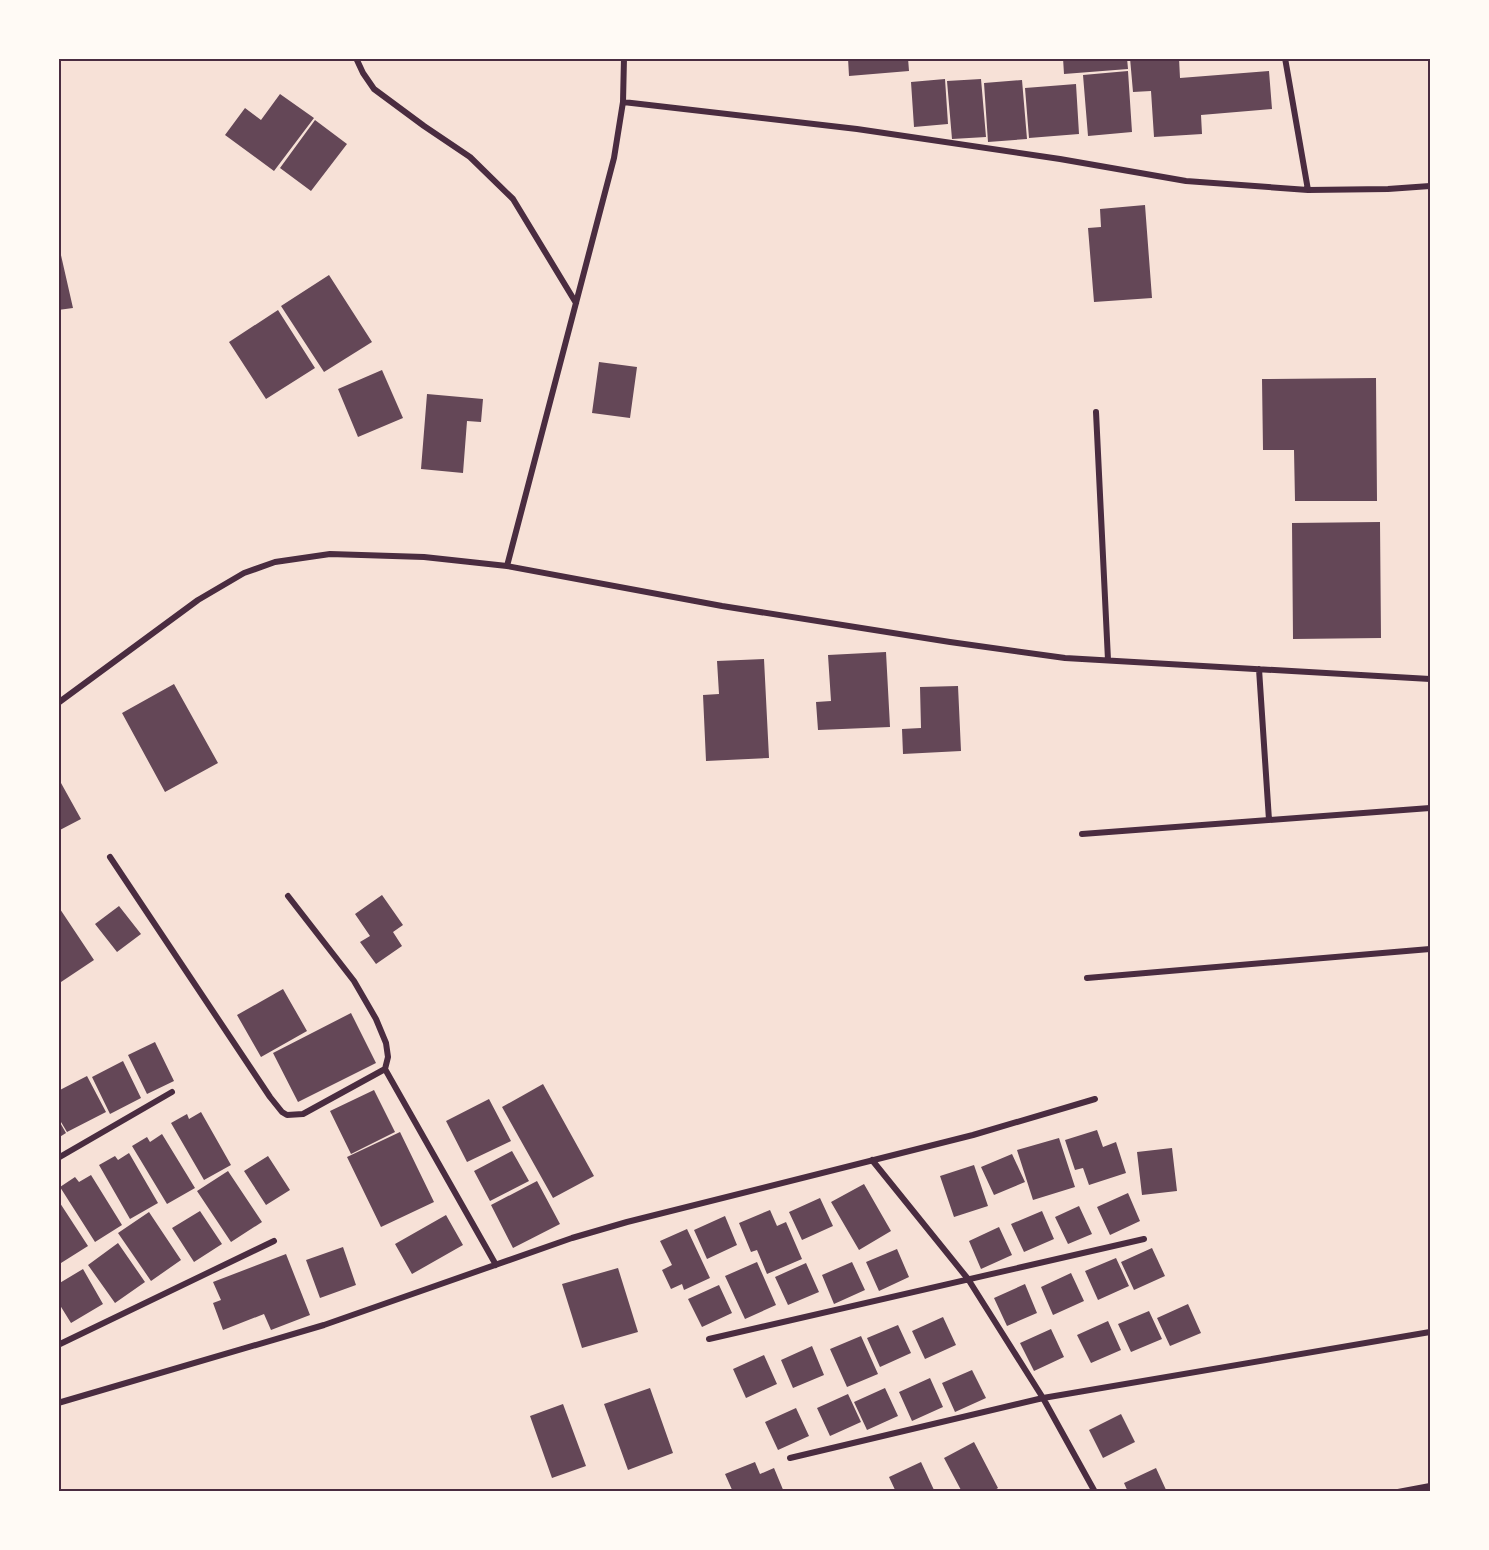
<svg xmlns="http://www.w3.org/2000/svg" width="1489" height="1550" viewBox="0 0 1489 1550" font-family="'PT Sans',sans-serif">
	<rect width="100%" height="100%" fill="#f7e1d7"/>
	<!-- building -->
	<path fill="#644757" d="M 848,58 L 908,58 L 909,71 L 849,76 Z
		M 1063,58 L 1127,58 L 1128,69 L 1064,74 Z
		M 1130,58 L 1179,58 L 1180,78 L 1269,71 L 1272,109 L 1201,115 L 1202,134 L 1154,137 L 1151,91 L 1133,92 Z
		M 1128,71 L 1132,132 L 1088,136 L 1083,75 Z
		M 945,79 L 948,124 L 914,127 L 911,82 Z
		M 981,79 L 986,137 L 952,139 L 947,81 Z
		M 1022,80 L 1027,139 L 988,142 L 984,83 Z
		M 1076,84 L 1079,134 L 1029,138 L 1025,88 Z
		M 280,94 L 314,118 L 274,171 L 225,135 L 245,108 L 261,120 Z
		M 315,120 L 347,144 L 311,191 L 280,168 Z
		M 1145,205 L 1152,298 L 1094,302 L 1088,228 L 1101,227 L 1100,209 Z
		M 58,242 L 73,308 L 58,310 Z
		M 329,275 L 372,342 L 324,372 L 281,306 Z
		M 278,310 L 315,368 L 266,399 L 229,342 Z
		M 599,362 L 637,367 L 630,418 L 592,413 Z
		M 382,370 L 403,418 L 358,437 L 338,389 Z
		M 1376,378 L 1377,501 L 1295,501 L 1294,450 L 1263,450 L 1262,379 Z
		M 427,394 L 483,399 L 481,422 L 467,421 L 463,473 L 421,469 Z
		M 1380,522 L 1381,638 L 1293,639 L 1292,523 Z
		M 886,652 L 890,727 L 818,730 L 816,702 L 831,701 L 828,655 Z
		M 764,659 L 769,758 L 706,761 L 703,695 L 719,694 L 717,661 Z
		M 174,684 L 218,763 L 165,792 L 122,713 Z
		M 958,686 L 961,751 L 903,754 L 902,729 L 921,728 L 920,687 Z
		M 61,783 L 81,819 L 58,831 L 58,784 Z
		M 382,895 L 403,925 L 393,932 L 402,946 L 376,964 L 360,942 L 370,936 L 355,914 Z
		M 58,906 L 94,960 L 58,984 Z
		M 119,906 L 141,934 L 117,952 L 95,924 Z
		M 283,989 L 307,1031 L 261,1057 L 237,1015 Z
		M 351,1013 L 376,1063 L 298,1102 L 273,1053 Z
		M 155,1042 L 174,1081 L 147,1094 L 128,1055 Z
		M 123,1061 L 141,1098 L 110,1114 L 92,1077 Z
		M 87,1076 L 106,1112 L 67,1132 L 58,1117 L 58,1091 Z
		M 543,1084 L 594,1176 L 553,1198 L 502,1107 Z
		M 374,1090 L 395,1132 L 351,1154 L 330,1111 Z
		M 489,1099 L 511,1141 L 467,1162 L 446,1121 Z
		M 201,1112 L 231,1165 L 204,1180 L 171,1123 L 187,1114 L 189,1119 Z
		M 58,1119 L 66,1133 L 58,1138 Z
		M 1097,1130 L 1103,1147 L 1116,1142 L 1126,1173 L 1089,1185 L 1083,1168 L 1075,1170 L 1065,1140 Z
		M 400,1132 L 434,1202 L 381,1227 L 347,1157 Z
		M 162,1134 L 195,1188 L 167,1204 L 132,1146 L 147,1137 L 150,1142 Z
		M 1059,1138 L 1075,1187 L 1033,1200 L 1017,1150 Z
		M 1172,1148 L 1177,1191 L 1142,1195 L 1137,1152 Z
		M 512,1151 L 529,1181 L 490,1201 L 474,1171 Z
		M 129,1153 L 158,1203 L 130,1219 L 99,1165 L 115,1156 L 118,1160 Z
		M 1012,1154 L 1025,1182 L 994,1195 L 981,1167 Z
		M 268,1156 L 290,1190 L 266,1205 L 244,1171 Z
		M 974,1165 L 988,1206 L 954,1217 L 940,1176 Z
		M 228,1171 L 262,1222 L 231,1242 L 197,1191 Z
		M 91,1175 L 122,1225 L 95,1242 L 60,1187 L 75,1177 L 79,1182 Z
		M 537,1181 L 560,1224 L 513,1248 L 491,1205 Z
		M 864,1184 L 891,1231 L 859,1250 L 831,1202 Z
		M 1128,1193 L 1140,1221 L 1110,1235 L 1097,1207 Z
		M 820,1198 L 833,1226 L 802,1240 L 789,1212 Z
		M 58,1200 L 88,1246 L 61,1263 L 58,1259 Z
		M 1079,1206 L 1092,1234 L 1068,1244 L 1055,1217 Z
		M 770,1210 L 777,1226 L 786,1222 L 802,1259 L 767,1274 L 757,1250 L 751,1252 L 739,1223 Z
		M 200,1211 L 222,1244 L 194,1262 L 172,1228 Z
		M 1042,1211 L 1054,1239 L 1024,1252 L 1011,1224 Z
		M 149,1212 L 181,1260 L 151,1281 L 118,1233 Z
		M 446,1215 L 463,1245 L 412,1274 L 395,1244 Z
		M 725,1216 L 737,1245 L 707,1259 L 694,1230 Z
		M 999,1227 L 1012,1255 L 981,1269 L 969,1241 Z
		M 687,1229 L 710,1278 L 684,1290 L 682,1284 L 671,1289 L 662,1270 L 672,1265 L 660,1241 Z
		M 118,1243 L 145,1282 L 115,1303 L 88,1265 Z
		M 343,1247 L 356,1285 L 320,1298 L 306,1260 Z
		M 1152,1248 L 1165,1276 L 1134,1290 L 1121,1262 Z
		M 897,1249 L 909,1277 L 879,1291 L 866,1262 Z
		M 286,1254 L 310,1315 L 271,1330 L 264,1314 L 223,1330 L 213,1303 L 221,1300 L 213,1282 Z
		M 1116,1258 L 1129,1286 L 1098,1300 L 1085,1271 Z
		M 757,1262 L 776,1305 L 745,1319 L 725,1276 Z
		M 852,1262 L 865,1290 L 834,1304 L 822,1275 Z
		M 806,1263 L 819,1292 L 788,1305 L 775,1277 Z
		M 618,1268 L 638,1332 L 582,1348 L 562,1284 Z
		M 83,1269 L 103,1304 L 71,1323 L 58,1302 L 58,1284 Z
		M 1071,1273 L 1084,1301 L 1053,1315 L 1041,1287 Z
		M 1025,1284 L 1037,1313 L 1007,1326 L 994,1298 Z
		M 719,1285 L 732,1313 L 702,1327 L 688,1299 Z
		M 1188,1304 L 1201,1333 L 1170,1346 L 1157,1318 Z
		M 1149,1311 L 1162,1339 L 1131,1352 L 1118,1324 Z
		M 943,1317 L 956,1345 L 925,1359 L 912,1331 Z
		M 1108,1321 L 1121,1350 L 1091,1363 L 1077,1335 Z
		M 898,1325 L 911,1353 L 880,1367 L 867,1338 Z
		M 1051,1329 L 1064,1357 L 1034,1371 L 1020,1343 Z
		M 861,1336 L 878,1374 L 847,1387 L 830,1349 Z
		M 812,1346 L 824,1375 L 793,1388 L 781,1360 Z
		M 764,1355 L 777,1384 L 746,1398 L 733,1369 Z
		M 972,1370 L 986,1398 L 955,1412 L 942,1383 Z
		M 930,1378 L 943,1407 L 912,1421 L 899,1392 Z
		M 650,1388 L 673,1453 L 628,1470 L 604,1404 Z
		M 885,1388 L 898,1416 L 867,1430 L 854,1402 Z
		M 848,1394 L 861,1422 L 830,1436 L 817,1408 Z
		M 563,1404 L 586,1466 L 552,1478 L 530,1416 Z
		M 796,1408 L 809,1436 L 778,1450 L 765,1422 Z
		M 1121,1414 L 1135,1442 L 1103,1458 L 1089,1430 Z
		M 974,1442 L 998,1488 L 992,1492 L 962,1492 L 944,1458 Z
		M 755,1462 L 760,1474 L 774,1468 L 784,1492 L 733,1492 L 725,1474 Z
		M 921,1462 L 934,1490 L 931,1492 L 896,1492 L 889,1477 Z
		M 1156,1468 L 1167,1492 L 1128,1492 L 1124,1483 Z"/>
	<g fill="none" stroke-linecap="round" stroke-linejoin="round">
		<!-- minor -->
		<path stroke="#4a2c40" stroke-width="6" d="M 356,58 L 363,73 L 374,89 L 424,126 L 470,157 L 513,199 L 576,303
			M 1285,58 L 1308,190
			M 623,102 L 857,129 L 1060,159 L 1186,181 L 1308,190 L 1388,189 L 1430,186
			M 1096,412 L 1108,660
			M 507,566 L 614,158 L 623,102 L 624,58
			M 1259,669 L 1269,820
			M 58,703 L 198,600 L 244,573 L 275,562 L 330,554 L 424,557 L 507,566 L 722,606 L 950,642 L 1065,658 L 1430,679
			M 1082,834 L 1430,808
			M 110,857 L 270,1097 L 282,1112 L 287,1115 L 303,1114 L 385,1069
			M 288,896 L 354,981 L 376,1019 L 386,1043 L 388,1057 L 385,1069 L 496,1265
			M 1087,978 L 1430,949
			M 58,1158 L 172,1092
			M 872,1160 L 968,1279 L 1043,1398 L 1095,1492
			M 709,1339 L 1144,1239
			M 58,1345 L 274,1241
			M 58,1403 L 324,1325 L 572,1238 L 627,1222 L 973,1135 L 1095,1099
			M 790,1458 L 1043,1398 L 1430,1332
			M 1398,1492 L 1430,1486"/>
	</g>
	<!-- border -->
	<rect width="1489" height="1550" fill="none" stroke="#fffaf5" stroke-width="120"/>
	<rect x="60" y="60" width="1369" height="1430" fill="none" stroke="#4a2c40" stroke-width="2"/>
</svg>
